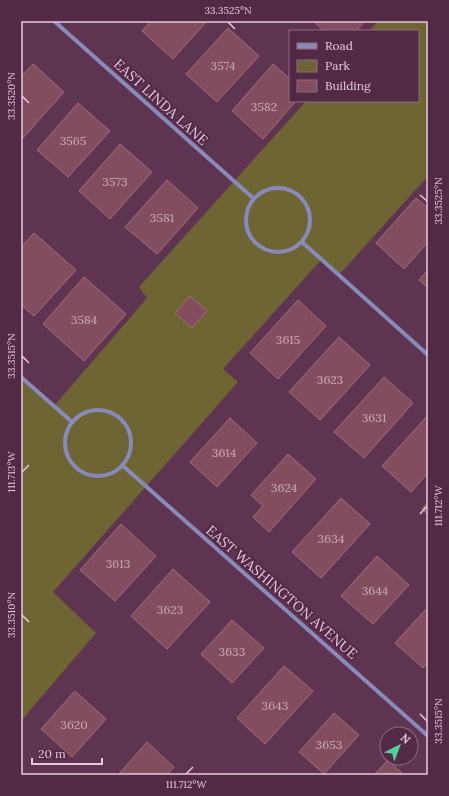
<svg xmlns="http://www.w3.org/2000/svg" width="449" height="796" viewBox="0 0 449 796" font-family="Lora,serif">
	<rect width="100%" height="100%" fill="#5e3450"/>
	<!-- green -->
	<path fill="#6d6634" d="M 378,21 L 428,21 L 428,176 L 338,276 L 321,260 L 223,369 L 238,382 L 53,592 L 96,633 L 21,721 L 21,377 L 54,406 L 147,298 L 139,287 L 306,101 L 418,101 L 418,31 L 369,31 Z"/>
	<!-- building -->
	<path fill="#824e5e" stroke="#a36d7c" d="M 151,21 L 207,21 L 173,59 L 142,31 Z
		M 313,21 L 365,21 L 356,31 L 324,31 Z
		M 228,28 L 259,56 L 217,102 L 186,74 Z
		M 33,64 L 64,92 L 23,138 L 21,137 L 21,77 Z
		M 273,64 L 290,79 L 290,101 L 296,101 L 263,139 L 232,111 Z
		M 78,103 L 110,131 L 68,177 L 37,150 Z
		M 120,144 L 152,172 L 110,219 L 79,191 Z
		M 167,180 L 198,208 L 157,254 L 125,227 Z
		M 416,198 L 428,208 L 428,242 L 404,269 L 376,243 Z
		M 34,233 L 76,270 L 34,316 L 21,305 L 21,247 Z
		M 428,270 L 428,288 L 419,280 Z
		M 84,277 L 126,314 L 84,361 L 43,324 Z
		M 190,296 L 207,311 L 192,328 L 175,313 Z
		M 298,300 L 326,326 L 278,379 L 250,353 Z
		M 339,337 L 370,365 L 320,420 L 289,392 Z
		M 384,377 L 413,403 L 364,458 L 334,432 Z
		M 428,415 L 428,473 L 411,492 L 382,466 Z
		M 230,418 L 257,443 L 217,487 L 190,462 Z
		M 288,454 L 316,479 L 269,532 L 253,517 L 263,506 L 251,495 Z
		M 341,498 L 370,524 L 321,578 L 292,552 Z
		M 428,502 L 428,515 L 422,509 Z
		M 121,524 L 156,556 L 115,601 L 80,570 Z
		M 377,556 L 409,585 L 373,624 L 341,596 Z
		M 173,569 L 210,602 L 167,649 L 131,616 Z
		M 428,607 L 428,662 L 423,668 L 395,643 Z
		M 232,620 L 264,648 L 232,683 L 201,654 Z
		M 284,666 L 313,691 L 265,744 L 237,718 Z
		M 75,691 L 106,719 L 72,757 L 41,729 Z
		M 334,713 L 359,735 L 324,774 L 299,752 Z
		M 147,742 L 174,767 L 167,775 L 118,775 Z
		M 388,760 L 404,775 L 374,775 Z"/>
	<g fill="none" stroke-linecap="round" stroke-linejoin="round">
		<!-- street -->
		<path stroke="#888bb9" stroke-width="4" d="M 54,21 L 253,198
			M246 220a32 32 0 1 1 64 0a32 32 0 1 1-64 0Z
			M 302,242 L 428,355
			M 21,377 L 72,422
			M65 443a33 33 0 1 1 66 0a33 33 0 1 1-66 0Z
			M 122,465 L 428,736
			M 21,774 L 22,775"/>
	</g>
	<!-- ticks -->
	<path fill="none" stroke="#e4cada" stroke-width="1.5" d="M 228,22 L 235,29M 22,96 L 29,103M 420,195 L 427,201M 22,356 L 29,363M 22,472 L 29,465M 420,514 L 427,506M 22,615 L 29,622M 420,714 L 427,721M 186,774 L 193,767"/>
	<g text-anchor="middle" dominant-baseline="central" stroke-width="4" stroke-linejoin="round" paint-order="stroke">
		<!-- number labels -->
		<g font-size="12" fill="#ccabbb">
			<text x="223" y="65">3574</text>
			<text x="264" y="106">3582</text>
			<text x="73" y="140">3565</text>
			<text x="115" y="181">3573</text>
			<text x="162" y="217">3581</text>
			<text x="84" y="319">3584</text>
			<text x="288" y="339">3615</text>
			<text x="330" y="379">3623</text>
			<text x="374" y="417">3631</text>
			<text x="224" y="452">3614</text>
			<text x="284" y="487">3624</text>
			<text x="331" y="538">3634</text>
			<text x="118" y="563">3613</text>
			<text x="375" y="590">3644</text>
			<text x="170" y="609">3623</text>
			<text x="232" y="651">3633</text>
			<text x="275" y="705">3643</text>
			<text x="74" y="724">3620</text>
			<text x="329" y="744">3653</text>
		</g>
		<!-- street labels -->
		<g font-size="14" fill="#e4cada" stroke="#532a45">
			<text transform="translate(161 102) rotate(42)">EAST LINDA LANE</text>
			<text transform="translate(282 592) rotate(41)">EAST WASHINGTON AVENUE</text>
		</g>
	</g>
	<!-- border -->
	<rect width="449" height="796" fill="none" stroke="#532a45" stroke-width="44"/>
	<!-- legend -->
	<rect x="289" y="30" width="130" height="72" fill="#532a45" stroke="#8d6a81"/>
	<rect x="297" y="43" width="20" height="6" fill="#888bb9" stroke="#8d6a81"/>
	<text x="325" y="50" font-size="12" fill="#e4cada">Road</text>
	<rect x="297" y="60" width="20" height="12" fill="#6d6634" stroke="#8d6a81"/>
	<text x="325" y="70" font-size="12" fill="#e4cada">Park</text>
	<rect x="297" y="80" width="20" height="12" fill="#824e5e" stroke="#8d6a81"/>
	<text x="325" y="90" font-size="12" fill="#e4cada">Building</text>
	<!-- north arrow -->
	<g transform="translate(399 746) rotate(42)"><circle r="19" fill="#532a45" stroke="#8d6a81"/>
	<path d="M0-3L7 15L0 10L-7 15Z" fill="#4fd399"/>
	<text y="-6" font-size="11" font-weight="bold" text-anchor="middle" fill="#e4cada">N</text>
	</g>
	<!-- scale -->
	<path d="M32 758v6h70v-6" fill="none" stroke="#e4cada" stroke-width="2"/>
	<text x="38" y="758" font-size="12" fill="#e4cada" stroke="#532a45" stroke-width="3" paint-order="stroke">20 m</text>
	<rect x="22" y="22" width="405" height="752" fill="none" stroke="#e4cada" stroke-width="1.5"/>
	<g font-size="10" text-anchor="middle" fill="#e4cada">
		<text x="228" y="14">33.3525°N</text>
		<text transform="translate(11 96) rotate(-90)" y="4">33.3520°N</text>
		<text transform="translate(438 201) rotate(-90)" y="4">33.3525°N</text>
		<text transform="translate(11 356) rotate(-90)" y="4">33.3515°N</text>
		<text transform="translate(11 472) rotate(-90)" y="4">111.713°W</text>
		<text transform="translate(438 506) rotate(-90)" y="4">111.712°W</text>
		<text transform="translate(11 615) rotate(-90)" y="4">33.3510°N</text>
		<text transform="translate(438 721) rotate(-90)" y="4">33.3515°N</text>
		<text x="186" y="788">111.712°W</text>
	</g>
</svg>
